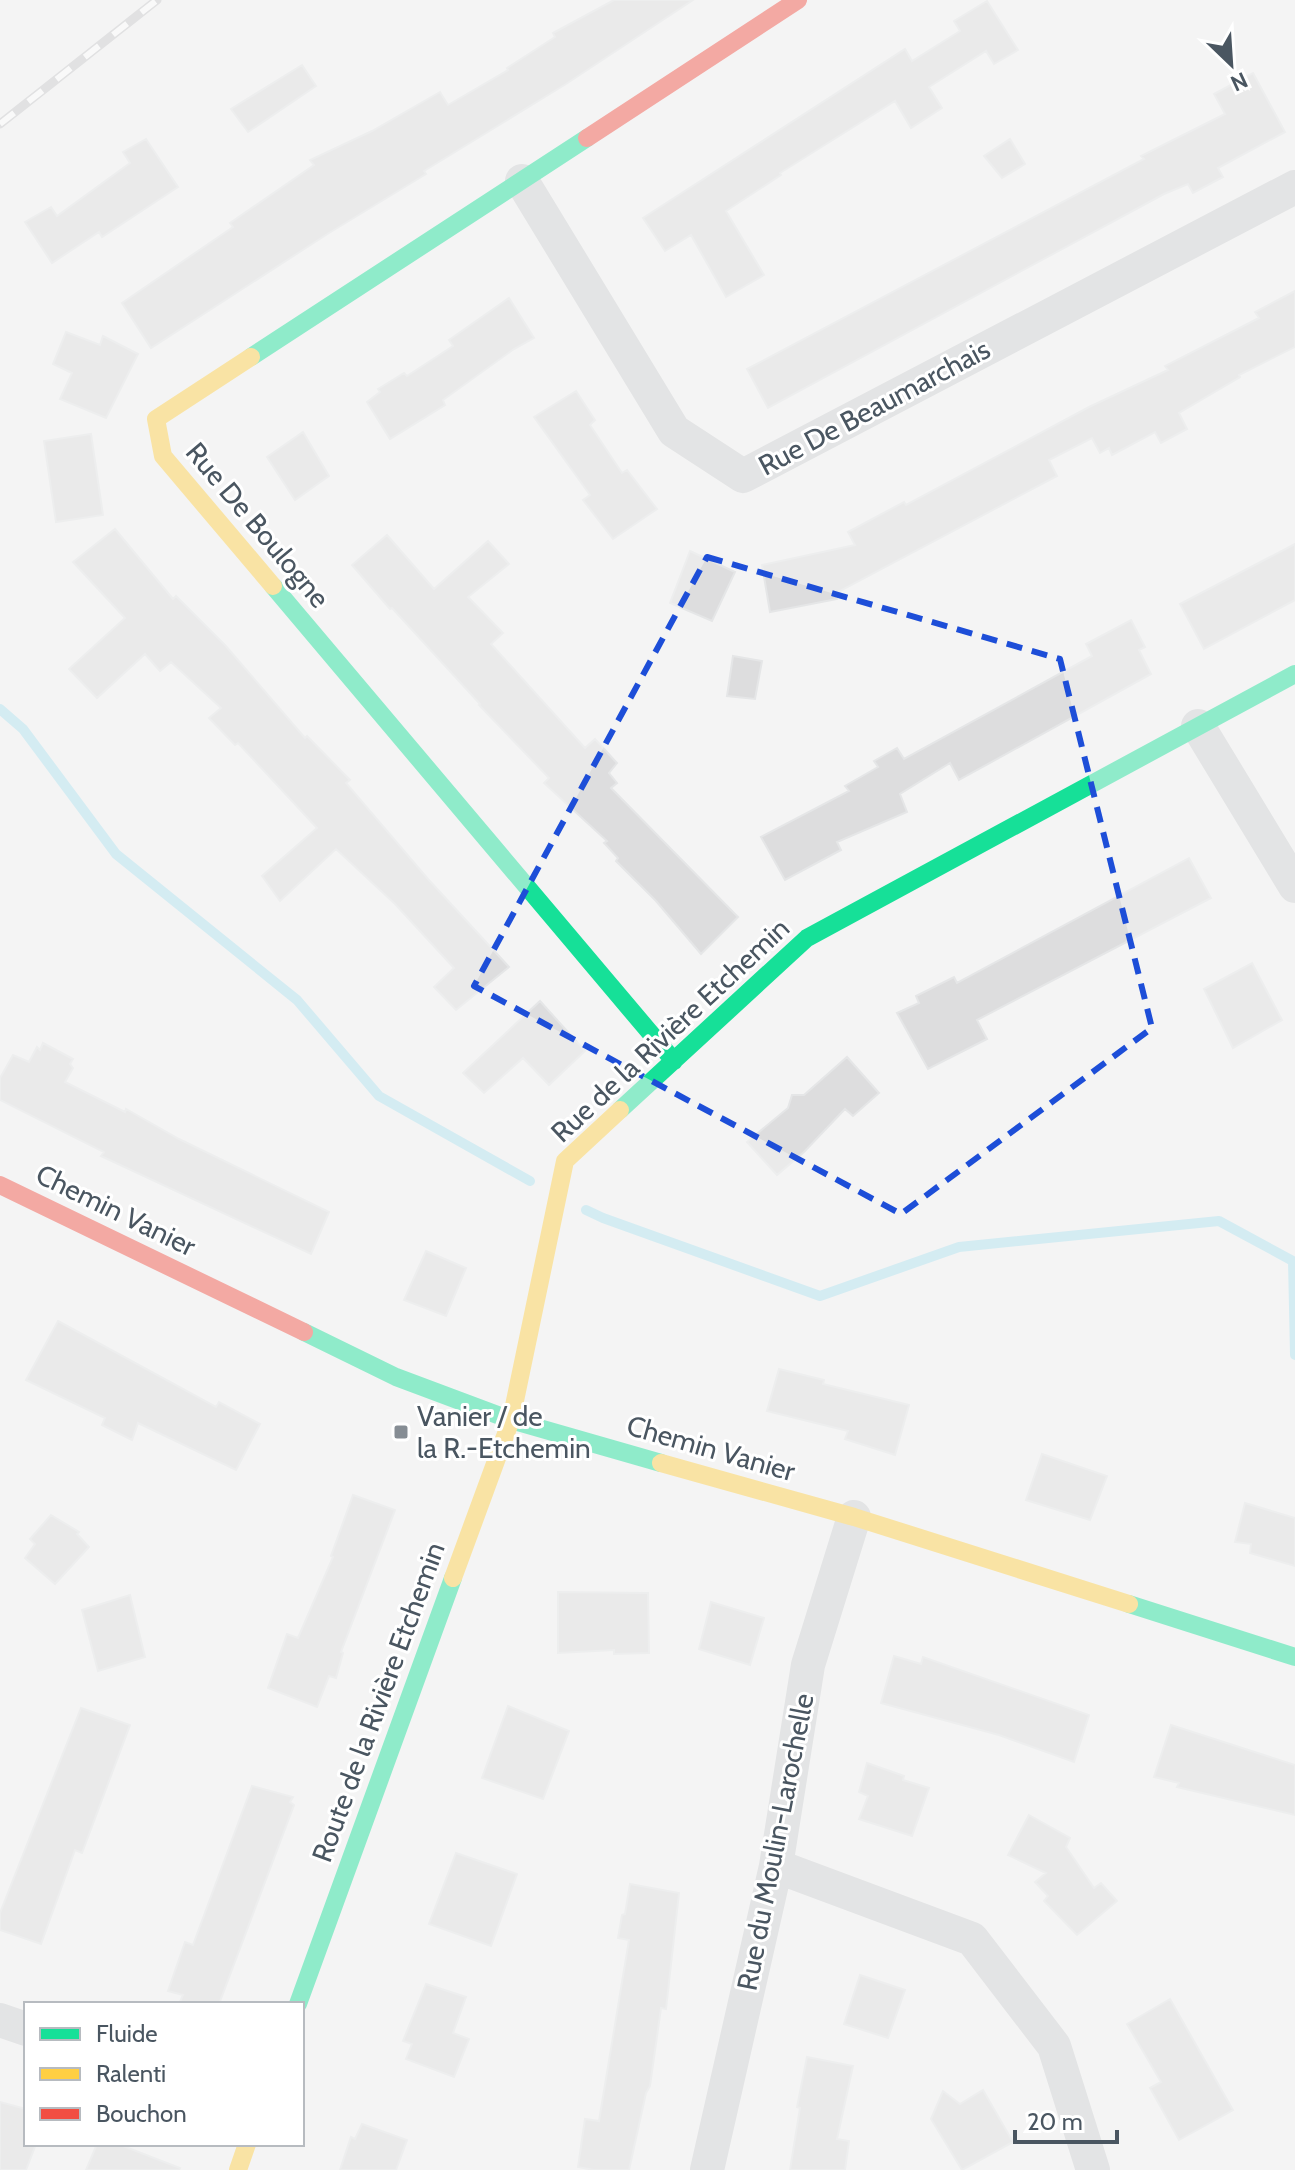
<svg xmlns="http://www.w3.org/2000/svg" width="1295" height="2170" viewBox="0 0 1295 2170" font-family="Cabin,sans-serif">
	<rect width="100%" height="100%" fill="#f4f4f4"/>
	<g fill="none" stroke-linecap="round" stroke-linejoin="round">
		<!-- stream -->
		<path stroke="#aee2f0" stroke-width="10" d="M 0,709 L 23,729 L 116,854 L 297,1000 L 379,1096 L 530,1181
			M 586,1210 L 603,1218 L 820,1296 L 959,1247 L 1219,1221 L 1293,1261 L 1295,1355"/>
	</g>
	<!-- building -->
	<path fill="#ddddde" stroke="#e5e6e7" stroke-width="2" d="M 614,0 L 693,0 L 566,84 L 424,171 L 426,174 L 329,233 L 151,348 L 122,303 L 233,227 L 230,223 L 314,165 L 310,160 L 372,131 L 440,92 L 448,105 L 508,70 L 507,68 L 555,37 L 553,33 Z
		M 987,1 L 1018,50 L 994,64 L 986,51 L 929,87 L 942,108 L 911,128 L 895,101 L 780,173 L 781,175 L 726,211 L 764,275 L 726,297 L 691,235 L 665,251 L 643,218 L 905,49 L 912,61 L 960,31 L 954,21 Z
		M 302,65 L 316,86 L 248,132 L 231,109 Z
		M 1253,73 L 1285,132 L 1218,168 L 1223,177 L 1193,193 L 1188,184 L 1164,194 L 768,408 L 747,369 L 1144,159 L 1141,156 L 1225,114 L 1214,94 Z
		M 146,139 L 178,187 L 102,237 L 99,232 L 52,263 L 25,222 L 51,207 L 57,216 L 130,163 L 123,152 Z
		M 1010,139 L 1025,164 L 1002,178 L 984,156 Z
		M 1295,291 L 1295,347 L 1239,375 L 1240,377 L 1179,413 L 1187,429 L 1161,443 L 1155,432 L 1112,455 L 1109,448 L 1100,453 L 1092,438 L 1049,460 L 1057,476 L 836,593 L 837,599 L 770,612 L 762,565 L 855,545 L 848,532 L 904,502 L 906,505 L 1089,407 L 1168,370 L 1165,366 L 1259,318 L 1255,312 Z
		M 509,298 L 534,338 L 514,349 L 443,400 L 445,405 L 390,439 L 367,402 L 380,392 L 378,389 L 404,373 L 407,376 L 453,346 L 449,340 Z
		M 66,332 L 100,345 L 103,336 L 138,354 L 106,418 L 60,399 L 72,373 L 53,364 Z
		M 576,391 L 595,420 L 590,425 L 622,473 L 627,470 L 657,509 L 613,539 L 583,500 L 590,495 L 534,417 Z
		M 303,432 L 329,476 L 295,500 L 267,457 Z
		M 91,434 L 103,515 L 56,522 L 44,441 Z
		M 115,529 L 173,599 L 176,596 L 225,645 L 305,738 L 307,736 L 350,780 L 346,783 L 428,879 L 509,967 L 456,1010 L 434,987 L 454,968 L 395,904 L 336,849 L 280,901 L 262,876 L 317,828 L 238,743 L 235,745 L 209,718 L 221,708 L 171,662 L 160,671 L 145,654 L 97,698 L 69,669 L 125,618 L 73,562 Z
		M 387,535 L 434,589 L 488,541 L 509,564 L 468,597 L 503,633 L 491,644 L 585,748 L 595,739 L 617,763 L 609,773 L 617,783 L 611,788 L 738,917 L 701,954 L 656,901 L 616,861 L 618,858 L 604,843 L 607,841 L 544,783 L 549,778 L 479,705 L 480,704 L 392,608 L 390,609 L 352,565 Z
		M 1295,544 L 1295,600 L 1204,649 L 1180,604 Z
		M 690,551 L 735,572 L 712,621 L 670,603 Z
		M 1131,620 L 1145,647 L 1139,650 L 1151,674 L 959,780 L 950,763 L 900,794 L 907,812 L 837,842 L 841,850 L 785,880 L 761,837 L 849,791 L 845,786 L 878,767 L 874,761 L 897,748 L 904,759 L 1092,656 L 1086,644 Z
		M 733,656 L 762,661 L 755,699 L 727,696 Z
		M 1189,858 L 1211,898 L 977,1020 L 987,1039 L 928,1069 L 897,1013 L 919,1003 L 916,996 L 954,977 L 957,983 Z
		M 1252,963 L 1282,1020 L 1233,1048 L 1204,989 Z
		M 540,1001 L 585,1051 L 549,1085 L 523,1058 L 484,1093 L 463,1073 Z
		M 43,1043 L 73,1059 L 70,1064 L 73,1068 L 65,1082 L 125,1112 L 126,1109 L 179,1139 L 329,1212 L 311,1254 L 101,1156 L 104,1152 L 0,1100 L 0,1078 L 13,1055 L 29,1062 L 37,1047 L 40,1050 Z
		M 847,1057 L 879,1093 L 853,1116 L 845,1109 L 804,1152 L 777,1175 L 747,1142 L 788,1108 L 792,1095 L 804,1095 Z
		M 426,1251 L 466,1268 L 446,1316 L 404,1300 Z
		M 58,1321 L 216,1407 L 219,1402 L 260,1424 L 236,1470 L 138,1423 L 132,1440 L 102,1425 L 105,1418 L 26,1380 Z
		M 779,1369 L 824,1380 L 823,1384 L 909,1405 L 895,1455 L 845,1439 L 848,1431 L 767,1411 Z
		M 1042,1454 L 1107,1476 L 1090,1520 L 1026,1500 Z
		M 353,1495 L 395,1510 L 341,1652 L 343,1653 L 336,1678 L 329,1676 L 317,1707 L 268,1688 L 287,1634 L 298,1638 L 333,1557 L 331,1556 Z
		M 1245,1503 L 1295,1518 L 1295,1566 L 1250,1553 L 1251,1544 L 1235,1542 Z
		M 51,1515 L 79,1532 L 77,1534 L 89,1547 L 55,1584 L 25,1558 L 35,1544 L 30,1539 Z
		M 558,1592 L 648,1593 L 649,1653 L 614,1654 L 614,1650 L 558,1653 Z
		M 130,1595 L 145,1657 L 98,1671 L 82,1610 Z
		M 711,1602 L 764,1618 L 750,1665 L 699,1649 Z
		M 894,1656 L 921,1664 L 923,1657 L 1089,1715 L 1074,1762 L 999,1735 L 881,1703 Z
		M 508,1706 L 569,1731 L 543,1799 L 482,1778 Z
		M 81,1708 L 130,1725 L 82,1853 L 75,1850 L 41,1944 L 0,1930 L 0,1913 Z
		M 1171,1725 L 1295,1765 L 1295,1815 L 1177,1787 L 1179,1783 L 1154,1777 Z
		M 867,1763 L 904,1776 L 903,1780 L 929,1788 L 912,1836 L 859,1819 L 868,1796 L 859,1792 Z
		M 252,1786 L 293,1797 L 290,1802 L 294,1805 L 219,2004 L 179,2004 L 183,1995 L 168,1991 L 185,1942 L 193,1945 Z
		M 1029,1815 L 1070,1838 L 1066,1847 L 1094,1888 L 1101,1883 L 1117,1901 L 1077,1935 L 1044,1901 L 1048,1896 L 1035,1882 L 1046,1873 L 1008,1855 Z
		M 456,1853 L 517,1874 L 491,1946 L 429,1924 Z
		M 630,1884 L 679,1893 L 666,2009 L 661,2008 L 650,2086 L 646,2093 L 629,2170 L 594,2170 L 578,2167 L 585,2119 L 599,2121 L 629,1940 L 618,1938 L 622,1915 L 625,1914 Z
		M 860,1975 L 905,1990 L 888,2038 L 844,2024 Z
		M 426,1984 L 466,1997 L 453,2033 L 469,2039 L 454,2077 L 406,2059 L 412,2044 L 403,2041 Z
		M 1170,1999 L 1233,2110 L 1179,2140 L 1150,2088 L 1161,2082 L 1127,2024 Z
		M 807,2057 L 853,2066 L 837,2139 L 849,2141 L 845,2170 L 790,2170 L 800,2108 L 797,2107 Z
		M 983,2090 L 1013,2142 L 962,2170 L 931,2119 L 943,2091 L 960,2104 Z
		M 0,2102 L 26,2109 L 26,2144 L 36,2144 L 26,2170 L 0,2170 Z
		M 362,2124 L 407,2140 L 396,2170 L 340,2170 L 351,2137 L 355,2139 Z
		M 97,2144 L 118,2144 L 180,2168 L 179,2170 L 86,2170 Z"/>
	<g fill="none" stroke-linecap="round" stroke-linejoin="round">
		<!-- street -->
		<path stroke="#ced0d2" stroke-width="34" d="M 522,181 L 674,431 L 743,476 L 1295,187
			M 1198,726 L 1295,886
			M 776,1866 L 972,1939 L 1054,2046 L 1093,2170
			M 0,2020 L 26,2029
			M 707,2170 L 776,1866 L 808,1665 L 854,1517"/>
		<!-- fast -->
		<path stroke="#16e098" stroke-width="18" d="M 251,357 L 587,138
			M 273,586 L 674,1061
			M 620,1110 L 807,938 L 1295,674
			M 304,1332 L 396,1377 L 511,1420 L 661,1463
			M 1129,1604 L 1295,1657
			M 298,2004 L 453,1578"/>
		<!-- slow -->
		<path stroke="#ffcf43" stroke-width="18" d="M 251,357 L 156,419 L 163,456 L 273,586
			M 661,1463 L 854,1517 L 1129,1604
			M 453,1578 L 511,1420 L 565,1161 L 620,1110
			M 238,2170 L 247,2144"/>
		<!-- jam -->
		<path stroke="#f24e42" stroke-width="18" d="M 587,138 L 798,0
			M 0,1185 L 304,1332"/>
		<!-- rail casing -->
		<g stroke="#c9cacc" stroke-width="9">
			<path id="rail" d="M 0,124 L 157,0"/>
		</g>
		<!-- rail -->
		<use href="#rail" stroke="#fff" stroke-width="6" stroke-dasharray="18" stroke-linecap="butt"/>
	</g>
	<!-- marked area -->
	<path d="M0 0H1295V2170H0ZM 707,557 L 1060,659 L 1152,1028 L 901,1214 L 474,986 Z" fill="#f4f4f4" fill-opacity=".55" fill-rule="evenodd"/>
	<path fill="none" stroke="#1d4ed8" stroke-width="6" stroke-dasharray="16 10" stroke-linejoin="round" d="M 707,557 L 1060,659 L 1152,1028 L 901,1214 L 474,986 Z"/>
	<!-- markers -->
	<rect fill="#868d94" stroke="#fff" stroke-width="3" x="393" y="1424" width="16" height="16" rx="4"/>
	<g text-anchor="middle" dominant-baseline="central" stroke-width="6" stroke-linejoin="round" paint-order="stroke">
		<!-- street labels -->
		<g font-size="28" fill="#4a5661" stroke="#fff">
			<text transform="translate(874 407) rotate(-28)">Rue De Beaumarchais</text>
			<text transform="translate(258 525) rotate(50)">Rue De Boulogne</text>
			<text transform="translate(670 1030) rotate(-43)">Rue de la Rivière Etchemin</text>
			<text transform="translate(116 1210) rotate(26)">Chemin Vanier</text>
			<text transform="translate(711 1448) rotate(16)">Chemin Vanier</text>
			<text transform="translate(378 1702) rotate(-70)">Route de la Rivière Etchemin</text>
			<text transform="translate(775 1842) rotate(-79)">Rue du Moulin-Larochelle</text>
		</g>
		<!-- poi labels -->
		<g font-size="28" fill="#4a5661" stroke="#fff" text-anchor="start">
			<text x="417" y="1416">Vanier / de<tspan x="417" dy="32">la R.-Etchemin</tspan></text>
		</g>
	</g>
	<!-- legend -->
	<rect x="24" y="2002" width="280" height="144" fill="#ffffff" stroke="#b7bbc0" stroke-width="2"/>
	<rect x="40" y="2028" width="40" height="12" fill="#16e098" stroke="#b7bbc0" stroke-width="2"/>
	<text x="96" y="2042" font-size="24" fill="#4a5661">Fluide</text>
	<rect x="40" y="2068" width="40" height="12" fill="#ffcf43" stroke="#b7bbc0" stroke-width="2"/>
	<text x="96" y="2082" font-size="24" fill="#4a5661">Ralenti</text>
	<rect x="40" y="2108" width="40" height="12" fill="#f24e42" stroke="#b7bbc0" stroke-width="2"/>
	<text x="96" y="2122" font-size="24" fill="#4a5661">Bouchon</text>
	<!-- north arrow -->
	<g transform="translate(1231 64) rotate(155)" stroke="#ffffff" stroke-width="6" paint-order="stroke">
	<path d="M0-6L14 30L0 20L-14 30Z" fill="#4a5661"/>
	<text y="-12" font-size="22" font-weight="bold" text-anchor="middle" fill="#4a5661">N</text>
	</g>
	<!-- scale -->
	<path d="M1015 2130v12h102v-12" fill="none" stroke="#4a5661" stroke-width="4"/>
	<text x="1027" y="2130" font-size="24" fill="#4a5661" stroke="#ffffff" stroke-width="6" paint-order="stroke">20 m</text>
</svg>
